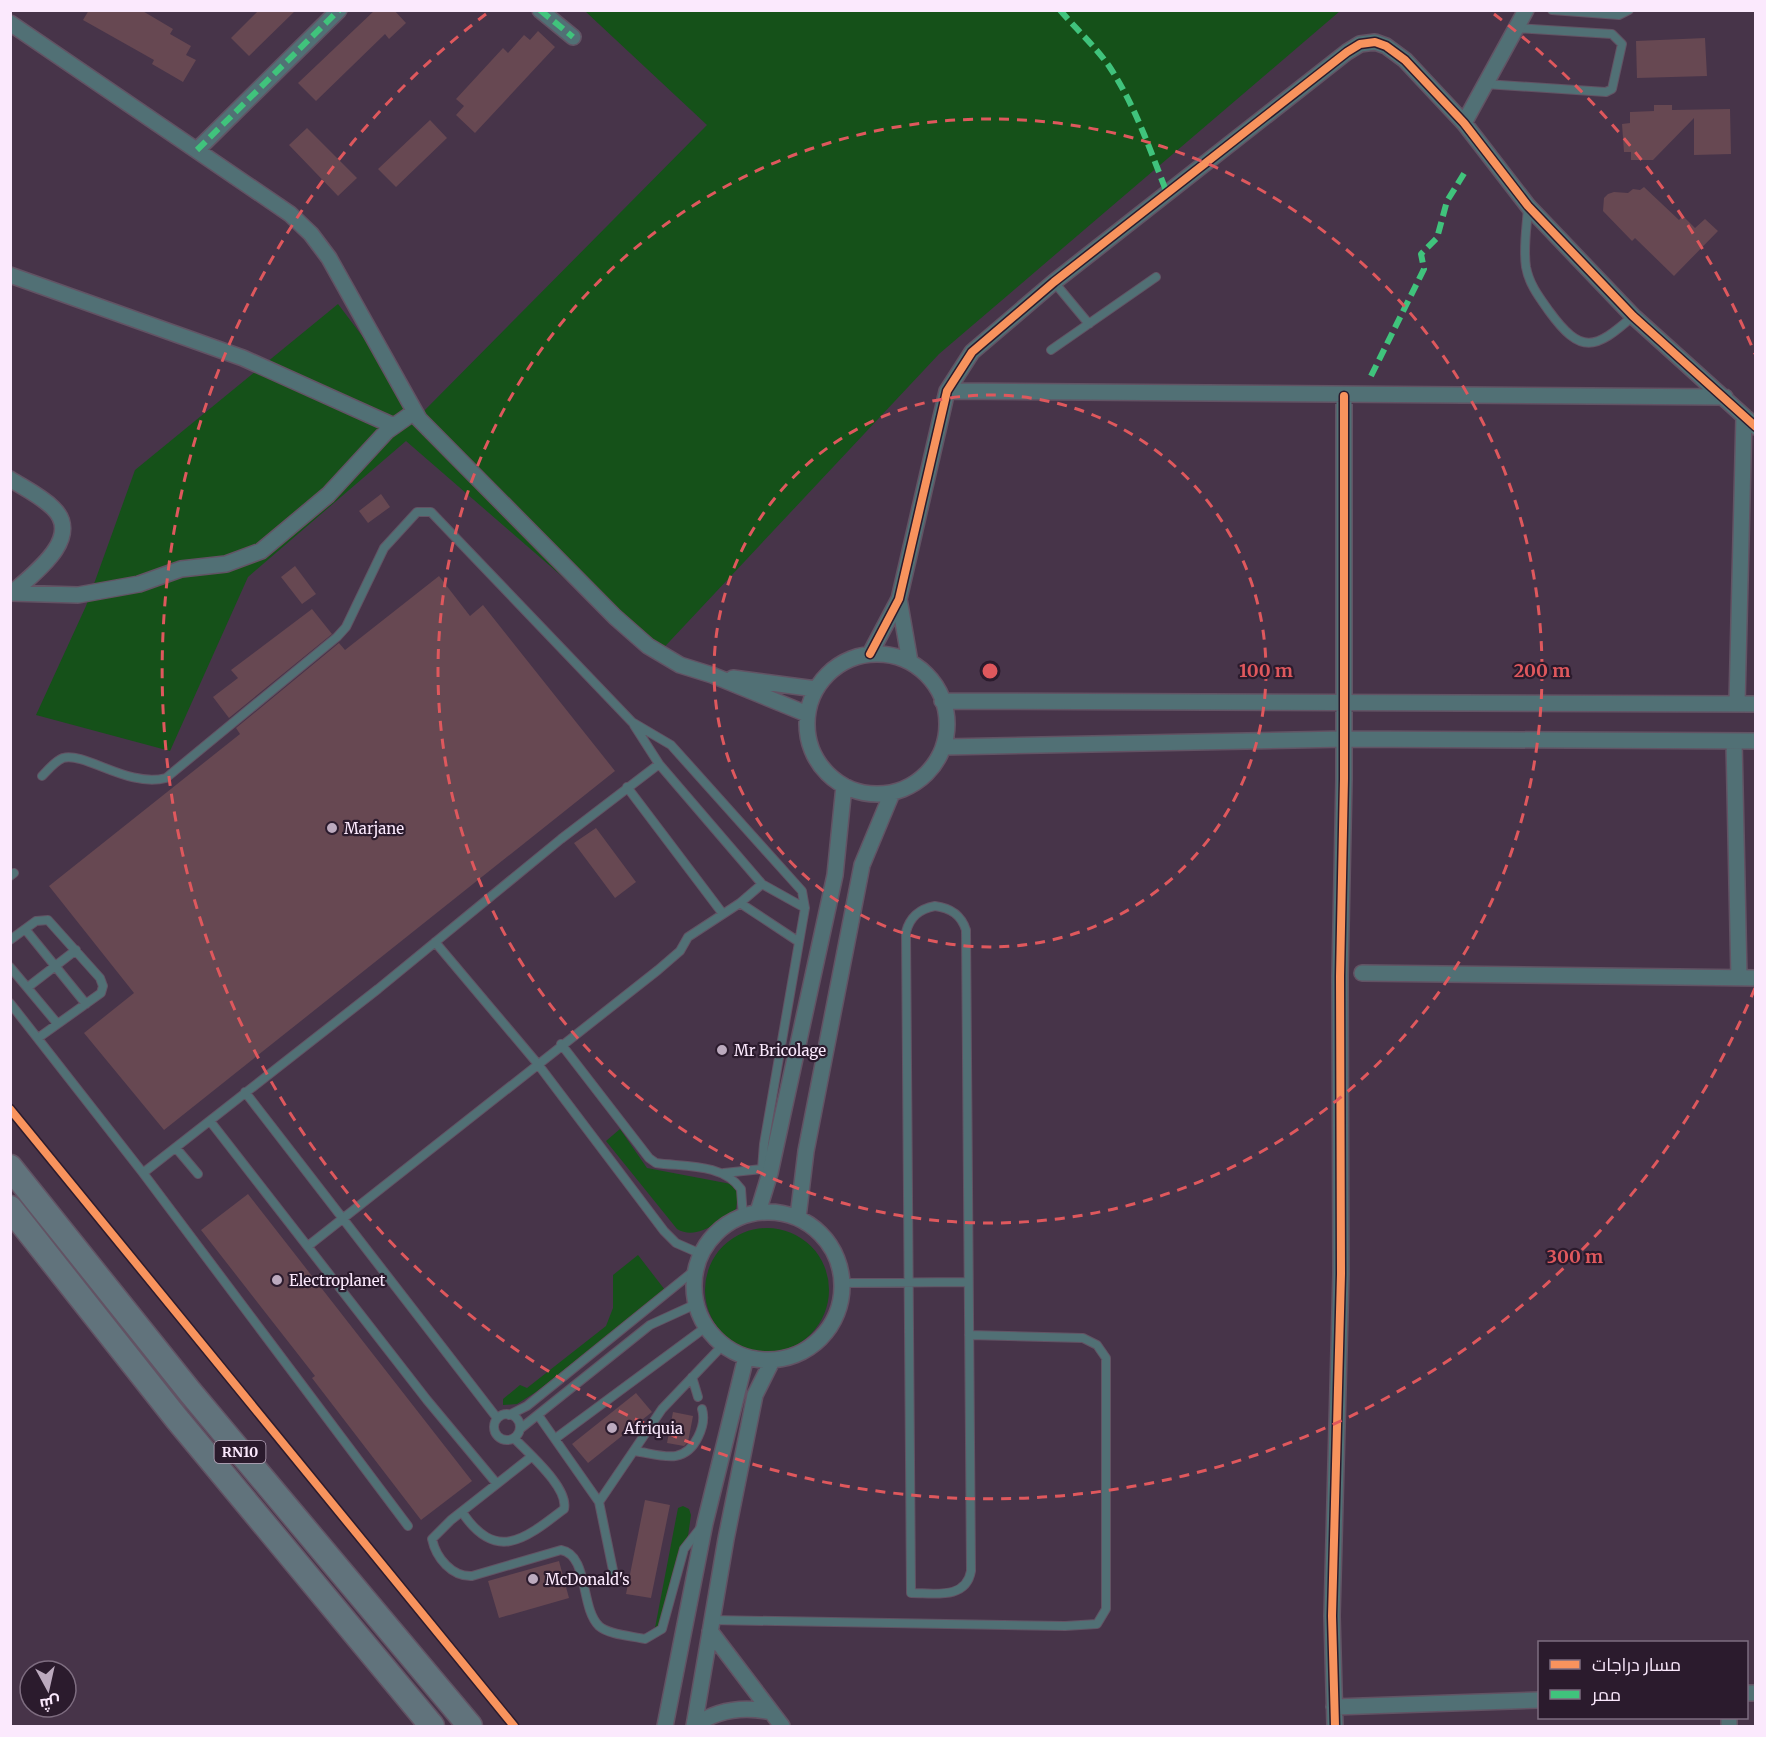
<svg xmlns="http://www.w3.org/2000/svg" width="1766" height="1737" viewBox="0 0 1766 1737" font-family="Merriweather,Cairo,serif">
	<rect width="100%" height="100%" fill="#473449"/>
	<!-- green -->
	<path fill="#155119" d="M 585,11 L 1340,11 L 939,354 L 655,657 L 406,441 L 248,577 L 170,751 L 36,715 L 86,606 L 135,470 L 338,304 L 421,414 L 707,125 Z
		M 620,1129 L 647,1168 L 731,1184 L 738,1193 L 736,1209 C 720,1221 697,1241 677,1229 L 606,1141 Z
		M705 1290a62 62 0 1 1 124 0a62 62 0 1 1-124 0Z
		M 638,1255 L 665,1290 L 536,1392 L 517,1404 L 503,1405 L 503,1399 L 520,1385 L 527,1388 L 606,1326 L 613,1308 L 613,1275 Z
		M 683,1506 L 689,1509 L 691,1515 L 688,1536 L 677,1557 L 658,1629 L 655,1628 L 678,1508 Z"/>
	<!-- building -->
	<path fill="#674852" d="M 89,10 L 141,10 L 173,29 L 170,34 L 191,46 L 186,55 L 196,60 L 183,82 L 152,64 L 154,60 L 83,20 Z
		M 259,10 L 296,10 L 249,56 L 231,38 Z
		M 375,10 L 394,10 L 406,23 L 389,39 L 385,34 L 316,101 L 298,83 Z
		M 538,31 L 555,47 L 475,133 L 456,115 L 464,106 L 456,99 L 503,48 L 508,53 L 524,35 L 530,40 Z
		M 1705,38 L 1707,76 L 1637,78 L 1636,41 Z
		M 1654,105 L 1672,105 L 1672,110 L 1730,109 L 1731,154 L 1694,155 L 1694,118 L 1653,160 L 1631,160 L 1631,152 L 1624,152 L 1622,124 L 1630,123 L 1630,112 L 1654,111 Z
		M 430,120 L 447,138 L 396,187 L 378,169 Z
		M 307,128 L 357,178 L 338,196 L 289,145 Z
		M 1644,187 L 1679,220 L 1683,216 L 1695,228 L 1705,219 L 1718,231 L 1674,276 L 1635,238 L 1632,241 L 1603,211 L 1604,198 L 1608,194 L 1614,192 L 1628,193 L 1633,189 L 1640,190 Z
		M 381,494 L 390,507 L 368,523 L 359,511 Z
		M 295,566 L 316,594 L 302,604 L 281,577 Z
		M 439,576 L 470,616 L 483,605 L 615,771 L 164,1130 L 84,1033 L 134,993 L 49,886 L 240,734 L 236,728 L 339,643 L 345,650 Z
		M 312,609 L 332,634 L 229,718 L 213,697 L 238,678 L 231,670 Z
		M 596,828 L 636,882 L 615,898 L 574,843 Z
		M 248,1194 L 472,1481 L 421,1520 L 312,1378 L 315,1376 L 201,1230 Z
		M 636,1393 L 652,1412 L 588,1463 L 572,1444 Z
		M 673,1412 L 693,1416 L 688,1442 L 684,1446 L 667,1443 Z
		M 645,1500 L 670,1505 L 651,1598 L 626,1594 Z
		M 559,1561 L 569,1598 L 499,1618 L 488,1581 Z"/>
	<g fill="none" stroke-linecap="round" stroke-linejoin="round">
		<!-- service casing -->
		<g stroke="#625364" stroke-width="10">
			<path id="service" d="M 1552,10 L 1619,15 L 1629,10
				M 1485,84 L 1606,92 L 1612,89 L 1622,44 L 1612,34 L 1516,28
				M 1528,207 C 1527,226 1523,247 1526,267 C 1529,284 1539,297 1549,311 C 1581,355 1595,350 1633,316
				M 1054,282 L 1089,324
				M 1051,350 L 1156,277
				M 634,725 L 659,764 L 762,884 L 805,908
				M 42,776 C 48,770 55,761 63,758 C 86,752 128,788 166,778 L 337,637 L 346,627 L 384,548 L 417,512 L 431,512 L 632,722 L 671,745 L 802,891 L 805,908 L 764,1144 L 762,1169 L 770,1173
				M 627,787 L 723,914
				M 10,876 L 14,873
				M 740,903 L 799,942
				M 935,906 C 951,908 961,915 966,930 L 971,1571 C 966,1600 934,1593 911,1593 L 906,932 C 910,917 919,909 935,906 Z
				M 25,929 L 86,1004
				M 10,940 L 36,921 L 48,920 L 100,978 L 103,986 L 101,993 L 38,1038
				M 435,942 L 537,1063 L 664,1231 L 676,1243 L 701,1254
				M 10,967 L 56,1022
				M 28,987 L 76,950
				M 10,1003 L 143,1173 L 378,989 L 561,839 L 659,764
				M 561,1044 L 649,1158 L 656,1163 C 684,1167 723,1163 741,1189 L 743,1217
				M 245,1092 L 497,1418
				M 210,1121 L 427,1400 L 497,1484
				M 176,1148 L 198,1174
				M 143,1173 L 408,1526
				M 724,1173 L 762,1169
				M 308,1246 L 658,970 L 680,951 L 688,937 L 740,903 L 762,884
				M 843,1283 L 968,1282
				M 692,1377 L 698,1397
				M494 1427a13 13 0 1 1 26 0a13 13 0 1 1-26 0Z
				M 509,1415 L 527,1406 L 695,1270
				M 538,1415 L 599,1502 L 614,1575
				M 520,1429 L 650,1325 L 696,1304
				M 556,1438 L 706,1327
				M 635,1451 C 661,1455 684,1466 698,1437 C 702,1429 705,1419 702,1409
				M 531,1457 L 451,1520 L 432,1539 C 436,1558 452,1577 472,1576 L 561,1550 C 589,1555 580,1608 599,1626 C 609,1635 632,1636 645,1639 L 662,1629 L 684,1549 L 702,1526
				M 599,1502 L 662,1409 L 723,1345
				M 462,1512 C 496,1563 525,1539 564,1509 C 569,1488 529,1454 514,1438
				M 711,1620 L 1065,1626 L 1097,1624 L 1106,1609 L 1106,1358 L 1097,1345 L 1083,1338 L 969,1335"/>
		</g>
		<!-- minor casing -->
		<g stroke="#625364" stroke-width="18">
			<path id="minor" d="M 540,10 L 573,37
				M 10,23 L 290,214 L 311,234 L 329,258 L 419,419 L 615,617 L 648,646 L 680,665 L 712,675 L 807,714
				M 1464,123 L 1526,10
				M 197,150 L 339,10
				M 10,275 L 243,358 L 394,426
				M 947,391 L 1725,397
				M 10,479 C 24,488 41,496 53,508 C 84,538 32,575 12,593
				M 10,593 L 78,595 L 139,584 L 181,569 L 226,564 L 261,551 L 328,495 L 387,431 L 414,412
				M 899,599 L 910,662
				M 870,654 L 899,599 L 947,391 L 972,352 L 1054,282 L 1347,52 L 1360,44 L 1375,42 L 1386,46 L 1405,60 L 1464,123 L 1528,206 L 1633,316 L 1756,427
				M807 724a70 70 0 1 1 140 0a70 70 0 1 1-140 0Z
				M 733,678 L 816,689
				M 942,701 L 1756,704
				M 1737,703 L 1744,416
				M 1734,741 L 1739,978
				M 944,747 L 1344,739 L 1756,741
				M 1362,973 L 1756,978
				M694 1286a74 74 0 1 1 148 0a74 74 0 1 1-148 0Z
				M 758,1212 L 770,1173 L 835,875 L 844,786
				M 798,1217 L 806,1151 L 862,865 L 892,793
				M 710,1631 L 782,1726
				M 1746,1693 L 1756,1693
				M 1334,1707 L 1540,1700
				M 1729,1718 L 1729,1726
				M 665,1726 L 705,1523 L 746,1357
				M 694,1726 L 726,1539 L 755,1395 L 772,1361
				M 694,1726 C 718,1709 743,1706 771,1712
				M 1335,1726 L 1332,1616 L 1341,1274 L 1340,976 L 1344,779 L 1344,396"/>
		</g>
		<!-- primary casing -->
		<g stroke="#625364" stroke-width="27">
			<path id="primary" d="M 10,1167 L 190,1392 L 470,1726
				M 10,1208 L 177,1419 L 432,1726"/>
		</g>
		<!-- service -->
		<use href="#service" stroke="#517075" stroke-width="8"/>
		<!-- minor -->
		<use href="#minor" stroke="#517075" stroke-width="15"/>
		<!-- primary -->
		<use href="#primary" stroke="#61737c" stroke-width="24"/>
		<!-- quiet -->
		<path stroke="#40c37c" stroke-width="6" stroke-dasharray="12 6" stroke-linecap="butt" d="M 540,10 L 573,37
			M 1060,10 C 1076,29 1095,46 1109,66 C 1135,105 1150,150 1167,193
			M 197,150 L 339,10
			M 1371,376 L 1424,269 L 1421,254 L 1437,238 L 1447,201 L 1465,172"/>
		<!-- cycleway casing -->
		<g stroke="#2b1b2d" stroke-width="11">
			<path id="cycleway" d="M 870,654 L 899,599 L 947,391 L 972,352 L 1054,282 L 1347,52 L 1360,44 L 1375,42 L 1386,46 L 1405,60 L 1464,123 L 1528,206 L 1633,316 L 1756,427
				M 10,1109 L 514,1726
				M 1335,1726 L 1332,1616 L 1341,1274 L 1340,976 L 1344,779 L 1344,396"/>
		</g>
		<!-- cycleway -->
		<use href="#cycleway" stroke="#f8935d" stroke-width="8"/>
	</g>
	<!-- distance rings -->
	<g fill="none" stroke="#df585d" stroke-width="3" stroke-dasharray="10 8">
		<circle cx="990" cy="671" r="276"/>
		<circle cx="990" cy="671" r="552"/>
		<path d="M1755 988A828 828 0 1 1 486 14M1494 14A828 828 0 0 1 1755 354"/>
	</g>
	<!-- markers -->
	<g fill="#bcaabe" stroke="#2b1b2d" stroke-width="2">
		<circle cx="332" cy="828" r="6"/>
		<circle cx="722" cy="1050" r="6"/>
		<circle cx="277" cy="1280" r="6"/>
		<circle cx="612" cy="1428" r="6"/>
		<circle cx="533" cy="1579" r="6"/>
	</g>
	<g text-anchor="middle" dominant-baseline="central" stroke-width="4.5" stroke-linejoin="round" paint-order="stroke">
		<!-- shield labels -->
		<rect fill="#2b1b2d" stroke="#bdabbf" stroke-width="1.5" x="214.5" y="1441" width="51" height="22" rx="4.5"/>
		<g font-size="14" font-weight="bold" fill="#fbe9fd">
			<text x="240" y="1452">RN10</text>
		</g>
		<!-- poi labels -->
		<g font-size="15" fill="#fbe9fd" stroke="#2b1b2d" text-anchor="start">
			<text x="344" y="828">Marjane</text>
			<text x="734" y="1050">Mr Bricolage</text>
			<text x="289" y="1280">Electroplanet</text>
			<text x="624" y="1428">Afriquia</text>
			<text x="545" y="1579">McDonald's</text>
		</g>
	</g>
	<circle cx="990" cy="671" r="9" fill="#df585d" stroke="#2b1b2d" stroke-width="3"/>
	<g font-size="18" text-anchor="middle" font-weight="bold" fill="#df585d" stroke="#2b1b2d" stroke-width="4.5" stroke-linejoin="round" paint-order="stroke">
		<text x="1266" y="677">100 m</text>
		<text x="1542" y="677">200 m</text>
		<text x="1575" y="1263">300 m</text>
	</g>
	<!-- border -->
	<rect width="1766" height="1737" fill="none" stroke="#fbe9fd" stroke-width="24"/>
	<!-- legend -->
	<rect x="1538" y="1641" width="210" height="78" fill="#2b1b2d" stroke="#7e6d80" stroke-width="1.5"/>
	<rect x="1550" y="1660" width="30" height="9" fill="#f8935d" stroke="#7e6d80" stroke-width="1.5"/>
	<text x="1592" y="1671" font-size="18" fill="#fbe9fd">مسار دراجات</text>
	<rect x="1550" y="1690" width="30" height="9" fill="#40c37c" stroke="#7e6d80" stroke-width="1.5"/>
	<text x="1592" y="1701" font-size="18" fill="#fbe9fd">ممر</text>
	<!-- north arrow -->
	<g transform="translate(48 1689) rotate(172)"><circle r="28" fill="#2b1b2d" stroke="#7e6d80" stroke-width="1.5"/>
	<path d="M0-4.5L10 22L0 15L-10 22Z" fill="#bcaabe"/>
	<text y="-9" font-size="16" font-weight="bold" text-anchor="middle" fill="#fbe9fd">ش</text>
	</g>
</svg>
